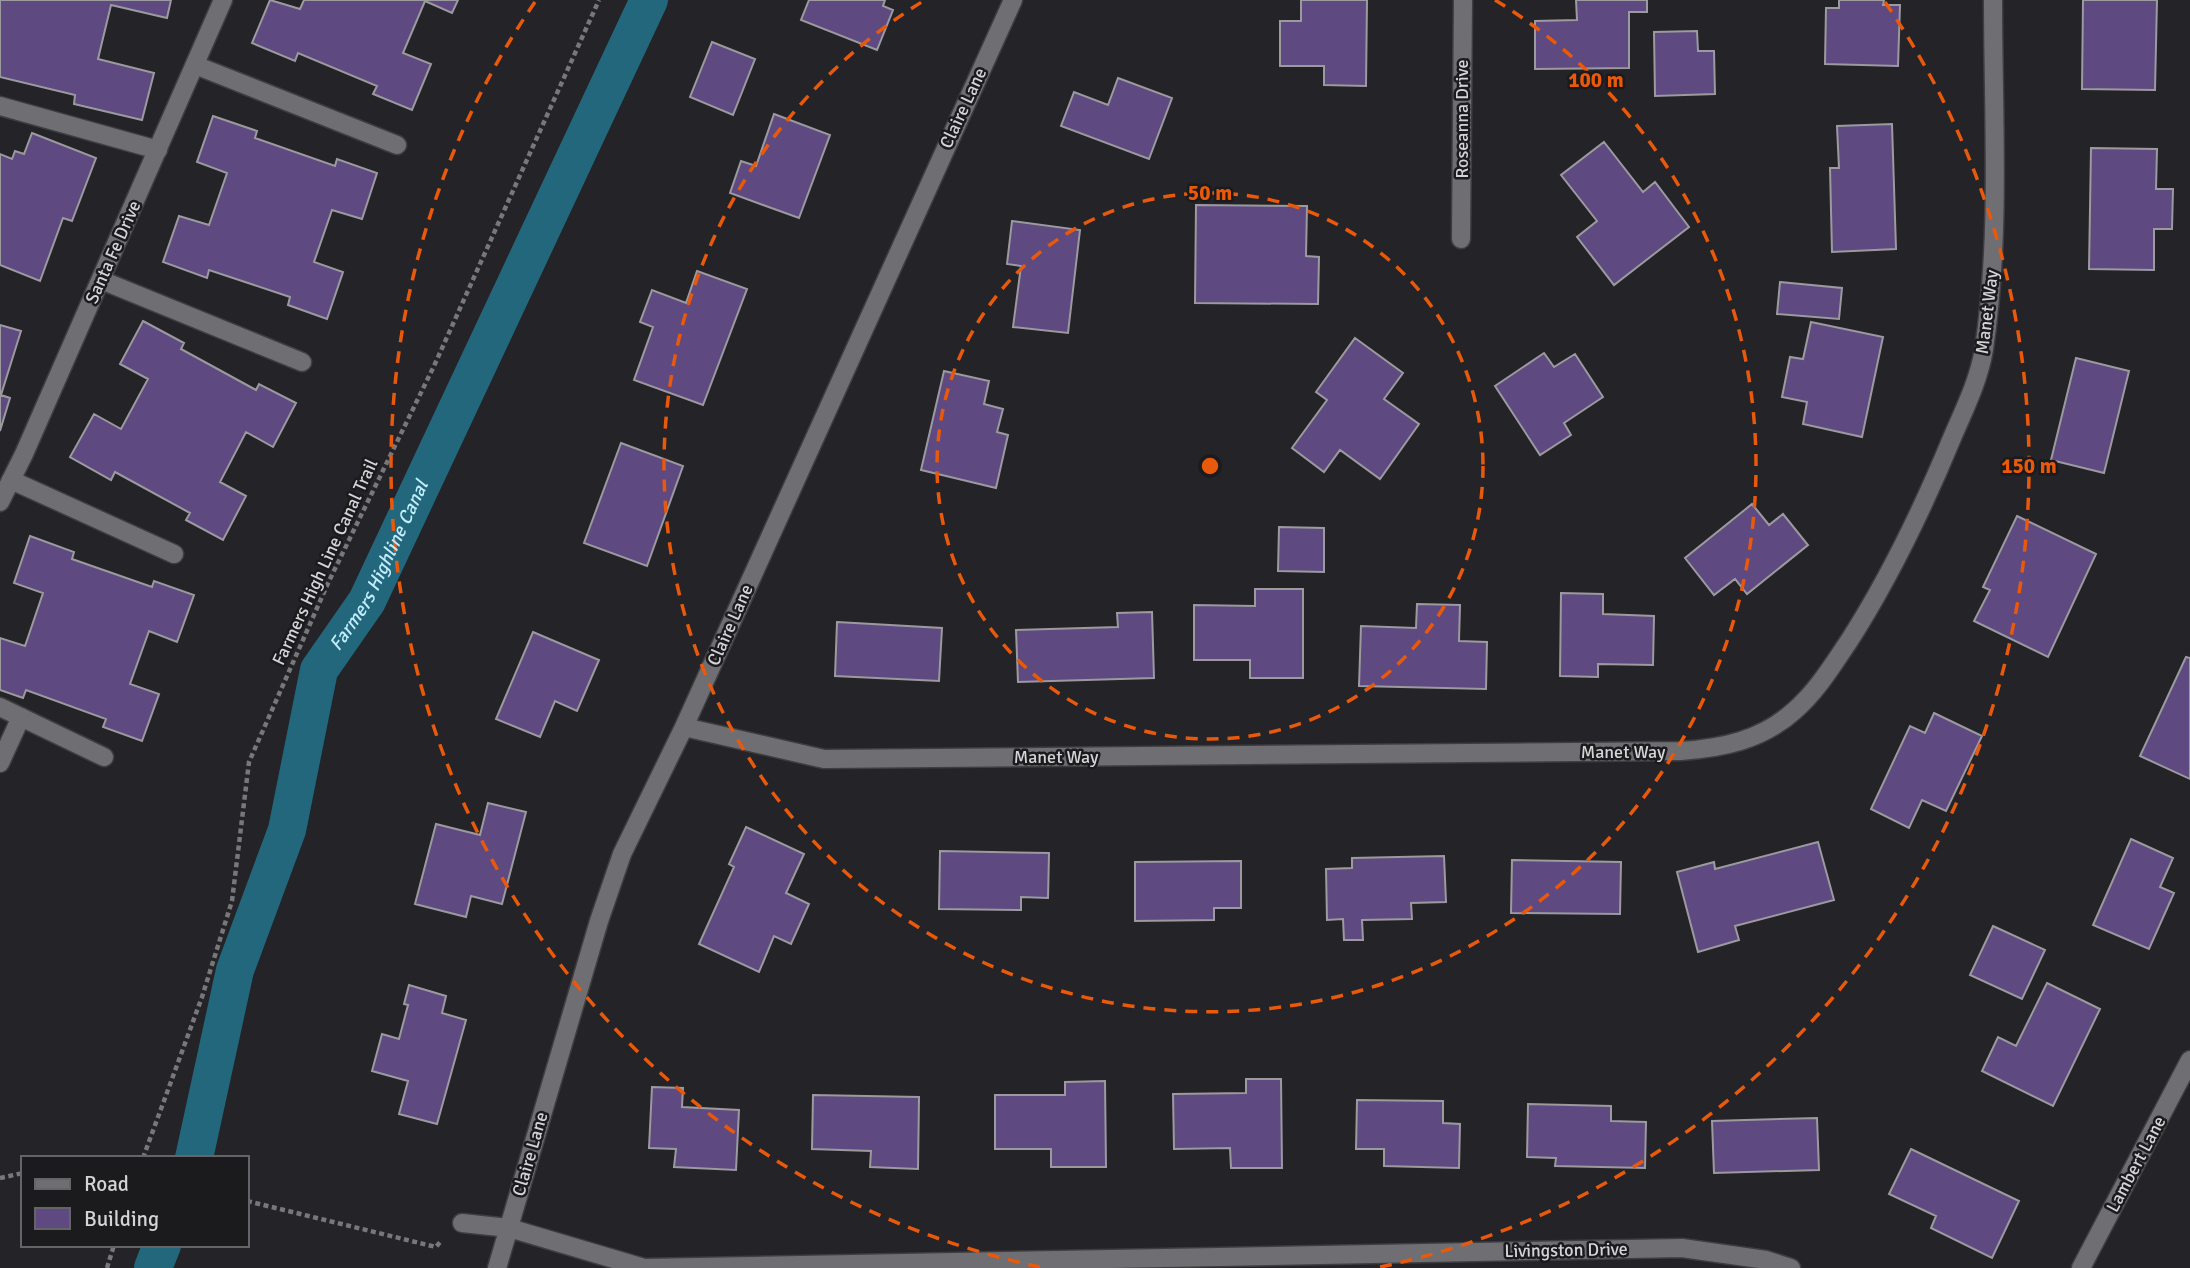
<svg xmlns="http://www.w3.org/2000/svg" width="2190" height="1268" viewBox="0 0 2190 1268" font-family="Signika,sans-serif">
	<rect width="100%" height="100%" fill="#242327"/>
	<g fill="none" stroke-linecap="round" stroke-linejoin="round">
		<!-- canal -->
		<g stroke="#22677b" stroke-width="38">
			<path id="s1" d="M 194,1158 L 235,970 L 287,830 L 319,670 L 367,601 L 649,0"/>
			<path d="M 153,1268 L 162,1245"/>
		</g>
	</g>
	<!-- building -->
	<path fill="#5e4981" stroke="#9b9a9e" stroke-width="2" d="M 0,0 L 171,0 L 167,18 L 111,5 L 98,59 L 154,73 L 142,120 L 74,104 L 75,95 L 0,77 Z
		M 270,0 L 300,9 L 304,0 L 458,0 L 452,13 L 425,1 L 403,53 L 431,64 L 412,110 L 373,94 L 377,86 L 298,53 L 295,61 L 252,43 Z
		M 809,0 L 885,0 L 883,6 L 893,10 L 877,50 L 801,20 Z
		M 1301,0 L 1367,0 L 1366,86 L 1324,85 L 1324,66 L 1280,66 L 1280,21 L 1301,21 Z
		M 1576,0 L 1647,0 L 1647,12 L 1629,12 L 1629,68 L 1535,69 L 1535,21 L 1577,20 Z
		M 1839,0 L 1884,0 L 1883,5 L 1900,5 L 1898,66 L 1825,64 L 1826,8 L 1839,8 Z
		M 2083,0 L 2157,0 L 2155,90 L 2082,89 Z
		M 1697,31 L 1698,51 L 1714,51 L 1715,94 L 1655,96 L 1654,32 Z
		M 712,42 L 755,59 L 733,115 L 690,97 Z
		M 1118,78 L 1172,98 L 1149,159 L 1061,126 L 1074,92 L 1108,105 Z
		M 774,114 L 830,135 L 799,218 L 730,193 L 741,161 L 756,166 Z
		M 213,116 L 257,131 L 255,138 L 335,166 L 337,159 L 377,173 L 362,219 L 332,210 L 314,262 L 343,272 L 327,319 L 288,305 L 290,297 L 209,270 L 207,278 L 163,262 L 179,216 L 209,225 L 227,173 L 197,162 Z
		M 1892,124 L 1896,249 L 1832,252 L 1830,168 L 1839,168 L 1837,126 Z
		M 32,133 L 96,158 L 72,221 L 63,218 L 40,281 L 0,265 L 0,154 L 12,159 L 15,151 L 24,154 Z
		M 1604,142 L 1643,192 L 1655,182 L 1689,227 L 1614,285 L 1577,237 L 1597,221 L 1561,175 Z
		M 2091,148 L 2157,149 L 2156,189 L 2173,189 L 2172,229 L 2154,229 L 2154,270 L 2089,269 Z
		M 1196,205 L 1307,206 L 1306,256 L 1319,257 L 1318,304 L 1195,303 Z
		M 1012,221 L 1080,230 L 1068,333 L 1013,327 L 1021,266 L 1007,264 Z
		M 697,271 L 747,289 L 703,405 L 634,380 L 653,327 L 640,322 L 652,290 L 686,303 Z
		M 1780,282 L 1842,288 L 1839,319 L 1777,314 Z
		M 143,321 L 184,343 L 181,349 L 256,390 L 259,384 L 296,403 L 273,447 L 246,432 L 220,482 L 246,496 L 223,540 L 186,520 L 190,513 L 115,472 L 111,480 L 70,457 L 94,414 L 121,429 L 148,379 L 120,364 Z
		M 1811,322 L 1883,337 L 1862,437 L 1803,424 L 1807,402 L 1782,397 L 1790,357 L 1803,359 Z
		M 0,325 L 21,331 L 1,395 L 10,398 L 0,431 Z
		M 1355,338 L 1403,373 L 1384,399 L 1419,424 L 1380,479 L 1340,450 L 1324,472 L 1292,448 L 1327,400 L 1316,392 Z
		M 1544,353 L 1554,367 L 1575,354 L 1603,397 L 1564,423 L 1571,435 L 1540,455 L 1495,386 Z
		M 2076,358 L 2129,371 L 2104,473 L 2051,460 Z
		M 944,371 L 989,381 L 984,404 L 1003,409 L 997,432 L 1008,435 L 996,488 L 921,470 Z
		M 621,443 L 683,466 L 647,566 L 584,543 Z
		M 1752,504 L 1769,525 L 1783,514 L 1808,545 L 1747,594 L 1735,579 L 1714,595 L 1685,558 Z
		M 2017,516 L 2096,554 L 2048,657 L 1974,621 L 1990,590 L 1983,587 Z
		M 1279,527 L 1324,528 L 1324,572 L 1278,571 Z
		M 30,536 L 74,552 L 72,559 L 152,587 L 154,581 L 194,595 L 177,642 L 149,631 L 130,684 L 159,694 L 142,741 L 103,727 L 106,719 L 26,690 L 23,698 L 0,690 L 0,638 L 25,646 L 43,593 L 14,583 Z
		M 1255,589 L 1303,589 L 1303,678 L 1250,678 L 1250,660 L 1194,660 L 1194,605 L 1255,606 Z
		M 1561,593 L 1603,594 L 1603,614 L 1654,616 L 1653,665 L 1598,664 L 1598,677 L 1560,676 Z
		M 1417,604 L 1460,605 L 1459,641 L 1487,642 L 1486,689 L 1359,686 L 1361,626 L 1416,628 Z
		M 1152,612 L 1154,678 L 1018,682 L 1016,630 L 1118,627 L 1117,613 Z
		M 837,622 L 942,628 L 939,681 L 835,676 Z
		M 533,632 L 599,660 L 577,711 L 555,701 L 540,737 L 496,719 Z
		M 2186,657 L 2190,658 L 2190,779 L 2140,756 Z
		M 1934,713 L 1982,736 L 1946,811 L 1922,800 L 1909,828 L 1871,809 L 1910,726 L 1925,733 Z
		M 488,803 L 526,812 L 502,904 L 471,896 L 466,917 L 415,904 L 436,824 L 480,835 Z
		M 746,827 L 804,854 L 786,893 L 809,904 L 791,944 L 774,936 L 759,972 L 699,944 L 734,867 L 729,864 Z
		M 2131,839 L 2173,858 L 2160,887 L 2174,893 L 2149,949 L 2093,925 Z
		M 1818,842 L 1834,900 L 1735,926 L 1739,940 L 1698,952 L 1677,872 L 1714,862 L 1715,869 Z
		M 940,851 L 1049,853 L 1048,898 L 1021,897 L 1021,910 L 939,909 Z
		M 1444,856 L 1446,902 L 1411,903 L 1412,919 L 1362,920 L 1363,940 L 1344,940 L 1343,919 L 1327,920 L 1326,869 L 1352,868 L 1352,858 Z
		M 1512,860 L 1621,862 L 1620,914 L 1511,913 Z
		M 1241,861 L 1241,908 L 1214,908 L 1214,920 L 1135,921 L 1135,862 Z
		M 1993,926 L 2045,950 L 2022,999 L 1970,975 Z
		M 2047,983 L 2100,1009 L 2053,1106 L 1982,1071 L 1998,1037 L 2016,1046 Z
		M 409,985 L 446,996 L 442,1013 L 466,1020 L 437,1124 L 399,1114 L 408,1081 L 372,1071 L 382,1034 L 399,1039 L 408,1005 L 404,1004 Z
		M 1246,1079 L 1281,1079 L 1282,1168 L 1231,1168 L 1230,1148 L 1174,1149 L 1173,1094 L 1246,1093 Z
		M 1105,1081 L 1106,1167 L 1051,1167 L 1051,1149 L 995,1149 L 995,1095 L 1065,1095 L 1065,1082 Z
		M 652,1087 L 683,1088 L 682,1107 L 739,1110 L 736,1170 L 674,1167 L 676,1149 L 649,1148 Z
		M 813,1095 L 919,1097 L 918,1169 L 870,1167 L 871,1151 L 812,1149 Z
		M 1357,1100 L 1443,1101 L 1443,1123 L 1460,1124 L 1459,1168 L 1384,1166 L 1384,1149 L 1356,1149 Z
		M 1528,1104 L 1611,1106 L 1611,1121 L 1646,1122 L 1645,1168 L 1555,1166 L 1556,1158 L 1527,1157 Z
		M 1817,1118 L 1819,1170 L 1714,1173 L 1712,1121 Z
		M 1911,1149 L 2019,1201 L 1992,1258 L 1931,1228 L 1936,1216 L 1889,1194 Z"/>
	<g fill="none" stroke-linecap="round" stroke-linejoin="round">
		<!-- lane casing -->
		<g stroke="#3e3d3f" stroke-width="21">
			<path id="lane" d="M 195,65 L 397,145
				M 0,106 L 158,150
				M 101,280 L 302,362
				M 11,480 L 174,554
				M 0,707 L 104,757
				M 0,763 L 21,717"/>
		</g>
		<!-- street casing -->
		<g stroke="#3e3d3f" stroke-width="21">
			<path id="street" d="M 1461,239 L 1463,0
				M 0,502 L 24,454 L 223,0
				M 684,727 L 824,759 L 1681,751 C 1723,748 1762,740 1794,711 C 1817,691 1832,666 1849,641 C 1890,577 1923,508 1952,438 C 1964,410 1979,380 1984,349 C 2001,234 1993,116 1993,0
				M 462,1223 L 509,1228 L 644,1268 L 1682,1248 L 1766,1260 L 1791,1268
				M 497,1268 L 599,921 L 622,854 L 684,727 L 1013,0
				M 2081,1268 L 2190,1060"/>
		</g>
		<!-- path -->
		<path stroke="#78777a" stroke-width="4.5" stroke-dasharray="5 3.5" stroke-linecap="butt" d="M 143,1158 L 202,997 L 232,901 L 249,762 L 329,581 L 434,366 L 599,0
			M 0,1178 L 23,1173
			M 247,1201 L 436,1247 L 441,1241
			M 107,1268 L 114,1245"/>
		<!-- lane -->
		<use href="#lane" stroke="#6f6e73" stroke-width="18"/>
		<!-- street -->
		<use href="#street" stroke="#6f6e73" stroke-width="18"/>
	</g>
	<!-- distance rings -->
	<g fill="none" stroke="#e8590c" stroke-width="3.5" stroke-dasharray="12 9">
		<circle cx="1210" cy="466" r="273"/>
		<path d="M1495 0A546 546 0 1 1 925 0"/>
		<path d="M1040 1267A819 819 0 0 1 535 2M1885 2A819 819 0 0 1 1380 1267"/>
	</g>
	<g text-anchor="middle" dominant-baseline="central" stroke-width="5" stroke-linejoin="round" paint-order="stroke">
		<!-- street labels -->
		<g font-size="18" fill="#d4d3d5" stroke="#1b1a1d">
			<text transform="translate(963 108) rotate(-65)">Claire Lane</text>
			<text transform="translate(1462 119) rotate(-90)">Roseanna Drive</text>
			<text transform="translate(113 252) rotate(-66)">Santa Fe Drive</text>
			<text transform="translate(1987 312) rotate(-83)">Manet Way</text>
			<text transform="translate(325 562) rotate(-65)">Farmers High Line Canal Trail</text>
			<text transform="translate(730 625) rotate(-66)">Claire Lane</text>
			<text x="1623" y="752">Manet Way</text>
			<text x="1056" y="757">Manet Way</text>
			<text transform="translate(530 1154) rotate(-74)">Claire Lane</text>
			<text transform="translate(2136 1164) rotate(-62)">Lambert Lane</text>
			<text transform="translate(1566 1250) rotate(-1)">Livingston Drive</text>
		</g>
		<!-- water labels -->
		<g font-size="19" font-style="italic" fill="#c1edfc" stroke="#1b1a1d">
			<text stroke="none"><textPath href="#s1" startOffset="626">Farmers Highline Canal</textPath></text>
		</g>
	</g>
	<circle cx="1210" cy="466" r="10" fill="#e8590c" stroke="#1b1a1d" stroke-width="3.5"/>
	<g font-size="21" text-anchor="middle" font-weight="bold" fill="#e8590c" stroke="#1b1a1d" stroke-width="5" stroke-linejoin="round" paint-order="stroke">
		<text x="1596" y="87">100 m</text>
		<text x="1210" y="200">50 m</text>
		<text x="2029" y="473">150 m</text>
	</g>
	<!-- legend -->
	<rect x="21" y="1156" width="228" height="91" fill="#1b1a1d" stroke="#656467" stroke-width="2"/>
	<rect x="35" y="1179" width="35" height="10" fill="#6f6e73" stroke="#656467" stroke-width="2"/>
	<text x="84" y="1191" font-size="21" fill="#d4d3d5">Road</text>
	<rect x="35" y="1208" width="35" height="21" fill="#5e4981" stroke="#656467" stroke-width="2"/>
	<text x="84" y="1226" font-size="21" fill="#d4d3d5">Building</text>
</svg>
